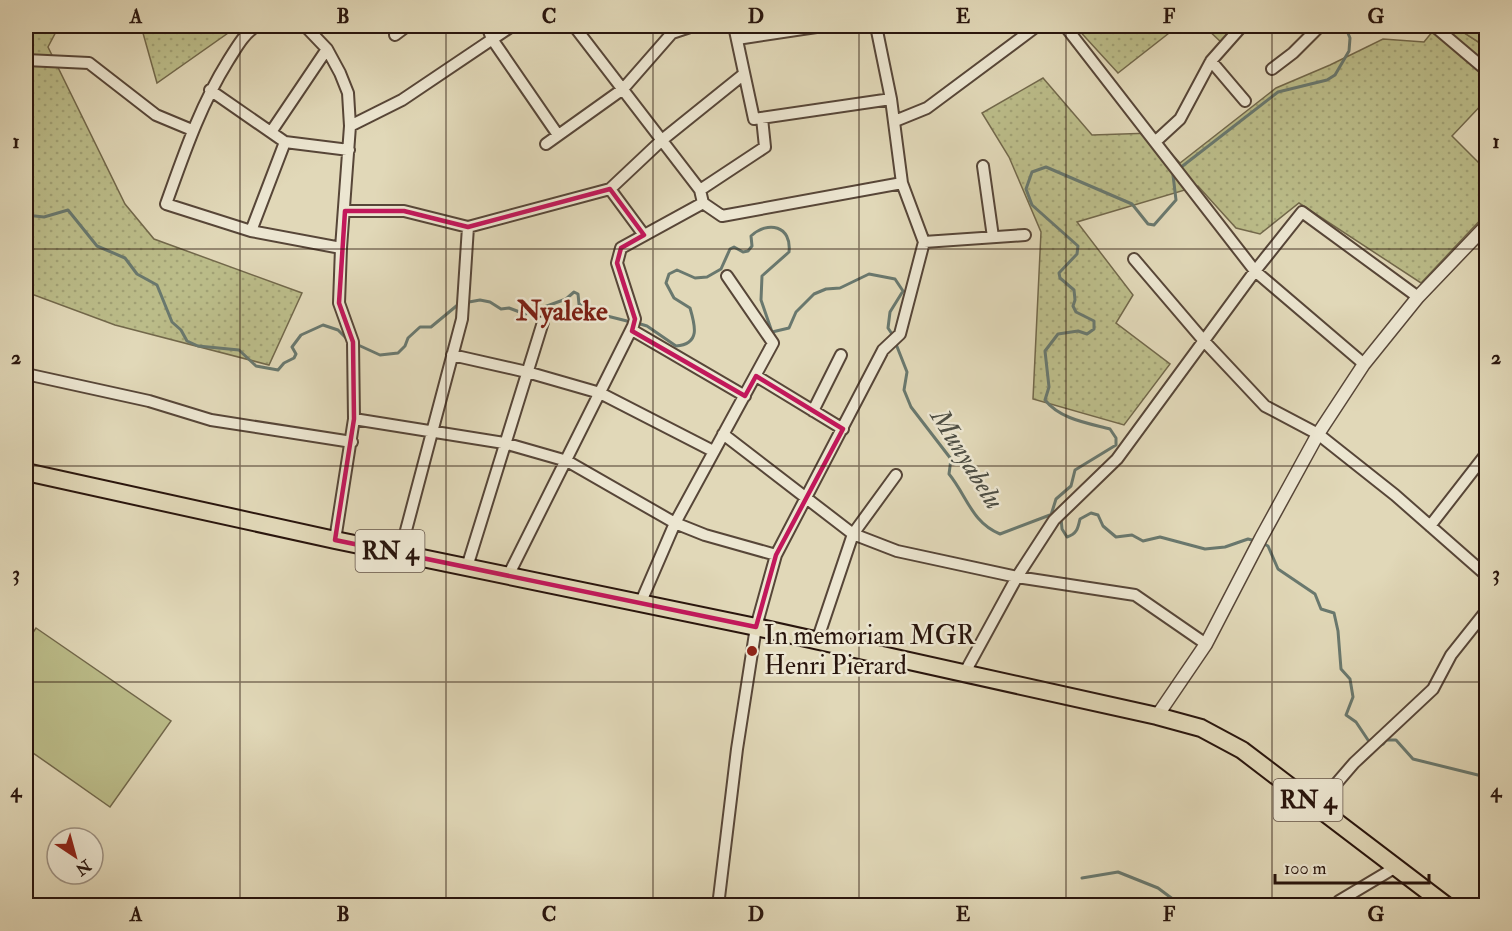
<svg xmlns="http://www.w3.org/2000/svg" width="1512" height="931" viewBox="0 0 1512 931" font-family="'IM FELL Double Pica',serif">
	<defs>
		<pattern id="grass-dots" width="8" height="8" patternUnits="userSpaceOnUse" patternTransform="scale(1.5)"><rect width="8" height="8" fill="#bbbc89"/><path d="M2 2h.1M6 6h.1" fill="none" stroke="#a1a175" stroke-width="1.8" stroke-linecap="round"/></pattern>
		<pattern id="forest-firs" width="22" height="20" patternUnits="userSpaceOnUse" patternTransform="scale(1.5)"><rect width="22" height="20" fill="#bbbc89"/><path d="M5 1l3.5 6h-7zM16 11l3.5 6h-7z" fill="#a1a175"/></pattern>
	</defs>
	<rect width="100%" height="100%" fill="#e1d8b8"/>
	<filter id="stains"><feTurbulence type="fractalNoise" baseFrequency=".00333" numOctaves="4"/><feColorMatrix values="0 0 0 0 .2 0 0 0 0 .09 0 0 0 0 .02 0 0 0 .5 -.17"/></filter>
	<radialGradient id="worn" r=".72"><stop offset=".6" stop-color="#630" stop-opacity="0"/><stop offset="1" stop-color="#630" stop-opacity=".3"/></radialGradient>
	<!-- grass -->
	<path fill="url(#grass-dots)" stroke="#72684b" stroke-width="1.5" d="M 26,26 L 59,26 L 48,47 L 125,204 L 154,239 L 302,293 L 269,365 L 115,325 L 26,292 L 26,243 L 32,236 L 26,220 Z
		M 141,26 L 238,26 L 157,83 Z
		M 1075,26 L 1178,26 L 1118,73 Z
		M 1204,26 L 1245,26 L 1222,43 Z
		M 1437,26 L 1454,26 L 1486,47 L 1486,100 L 1452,136 L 1486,170 L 1486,214 L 1421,283 L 1299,203 L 1260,234 L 1236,228 L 1198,186 L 1077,222 L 1133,295 L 1116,323 L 1170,364 L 1124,425 L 1033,399 L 1041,232 L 1009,157 L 982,113 L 1043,78 L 1092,135 L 1153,133 L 1180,163 L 1276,88 L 1330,65 L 1383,39 L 1424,42 Z"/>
	<!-- forest -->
	<path fill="url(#forest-firs)" stroke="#72684b" stroke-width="1.5" d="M 1454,26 L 1486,26 L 1486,47 L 1458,29 Z"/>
	<!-- pitch -->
	<path fill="#bbbc89" stroke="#72684b" stroke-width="1.5" d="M 36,628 L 171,721 L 110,807 L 26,748 L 26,643 Z"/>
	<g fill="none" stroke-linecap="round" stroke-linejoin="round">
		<!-- stream -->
		<path stroke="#69786e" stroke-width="3" d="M 1180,168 L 1278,92 L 1327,80 L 1335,75 L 1349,51 L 1350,38 L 1345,26
			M 26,215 L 44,217 L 68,210 L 97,246 L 125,258 L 137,274 L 157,285 L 172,322 L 181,330 L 187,341 L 198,346 L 239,350 L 256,366 L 278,370 L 284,363 L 294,358 L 296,354 L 292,347 L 301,335 L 323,325 L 338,330 L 348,340
			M 466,300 L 469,302 L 480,300 L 490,302 L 501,309 L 509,308 L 525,314 L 566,299 L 574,292 L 578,294 L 579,304 L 588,305 L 595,313 L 631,322
			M 637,323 L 647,326 L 676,346 C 701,344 695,325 690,308 L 674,298 L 666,283 L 669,274 L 677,270 L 695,278 L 707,277 L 721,269 L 730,249 L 734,247 L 743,252 L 748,251 L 752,246 L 751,236 C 768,220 792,226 789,252 L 762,276 L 761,300 L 772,332 L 789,328 L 796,312 L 814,294 L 826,289 L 840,288 L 869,274 L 895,279 L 903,291 L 890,312 L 888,328 L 894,337
			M 356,344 L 380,355 L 398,353 L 405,346 L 408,338 L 420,327 L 431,327 L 460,303
			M 896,344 L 907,372 L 904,390 L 911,407 L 951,459 L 949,474 C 967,496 972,523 1000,534 L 1050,515 L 1055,516
			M 1051,515 L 1056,499 L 1071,486 L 1075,470 L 1116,445 L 1116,438 L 1110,429 C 1087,423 1060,419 1045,400 L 1049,387 L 1045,351 L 1058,334 L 1078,331 L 1087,334 L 1094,329 L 1094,321 L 1076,312 L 1073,306 L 1075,300 L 1074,290 L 1060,278 L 1059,273 L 1077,254 L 1078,246 L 1032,205 L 1026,189 L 1032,172 L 1046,167 L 1132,204 L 1148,224 L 1154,225 L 1176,200 L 1173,175 L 1175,173
			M 1061,518 L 1062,529 L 1067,537 C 1077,534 1078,528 1080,519 L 1091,513 L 1098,515 L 1103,526 L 1116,537 L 1132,535 L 1143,541 L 1160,537 L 1205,549 L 1225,547 L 1248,539 L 1256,541
			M 1262,543 L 1268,546 L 1278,569 L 1315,594 L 1321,609 L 1334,613 L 1338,631 L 1341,669 L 1350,679 L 1353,697 L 1346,715 L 1356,722 L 1370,743
			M 1378,745 L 1383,744 L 1386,740 L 1396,740 L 1413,759 L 1486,777
			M 1082,878 L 1118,872 L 1158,888 L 1182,906
			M 1253,906 L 1282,903 L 1303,906"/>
		<!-- minor casing -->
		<g stroke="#574638" stroke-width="14">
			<path id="minor" d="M 256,26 C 243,35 237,47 228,61 C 200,106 184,154 166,204 L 251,231 L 341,248
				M 305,26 L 327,49 L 340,73 L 348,93 L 350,126 L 341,248 L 339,303 L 353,342 L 354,419 L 335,540
				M 487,26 L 492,39 L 558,135
				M 734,26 L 754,119 L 891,99
				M 1065,26 L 1255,271 L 1364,364
				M 1434,26 L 1486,70
				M 395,35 L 407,26
				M 737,39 L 823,26
				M 26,60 L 89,63 L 156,115 L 192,130
				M 1211,61 L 1245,101
				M 1272,69 L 1293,53 L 1320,26
				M 210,90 L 285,142 L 349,150
				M 895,121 L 927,108 L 1037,26
				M 350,126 L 402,100 L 512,26
				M 271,132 L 327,49
				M 1155,142 L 1180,119 L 1211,61 L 1242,26
				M 546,144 L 623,89 L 672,33 L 693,26
				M 983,166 L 993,237
				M 610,189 L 644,235
				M 700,190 L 765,147 L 762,118
				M 703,203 L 722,216 L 902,183
				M 345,211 L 404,211 L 468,227 L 610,189 L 662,140 L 744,74
				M 251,231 L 285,142
				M 924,242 L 1025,235
				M 1134,259 L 1204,341 L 1265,406 L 1318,434 L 1395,495 L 1486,575
				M 632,330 L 745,396
				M 452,355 L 527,372 L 600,393 L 713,451
				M 26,374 L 149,401 L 211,420 L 352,442
				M 756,376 L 843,429
				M 813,411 L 841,355
				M 354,419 L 504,443 L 567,461 L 675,523 L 705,535 L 776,555
				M 723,434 L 853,534 L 897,551 L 1017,577 L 1135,595 L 1206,644
				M 1430,526 L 1486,454
				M 400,553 L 462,319 L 468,227
				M 467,567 L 543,322
				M 508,576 L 633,326 L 635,319 L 617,263 L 621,248 L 703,203 L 700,190 L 574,26
				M 640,604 L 675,523 L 773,343 L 727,276
				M 817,641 L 853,534 L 896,475
				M 964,674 L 1017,577 L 1054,520 L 1117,459 L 1255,271 L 1302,212 L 1418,297
				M 1317,806 L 1354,763 L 1433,689 L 1451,655 L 1486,611
				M 718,906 L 737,749 L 756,627 L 776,555 L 883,350 L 900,334 L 924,242 L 902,183 L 891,99 L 876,26
				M 1335,906 L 1339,901 L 1396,867"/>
		</g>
		<!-- tertiary casing -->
		<g stroke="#574638" stroke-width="15">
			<path id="tertiary" d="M 1157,716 L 1206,644 L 1261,538 L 1318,434 L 1364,364 L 1418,297 L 1486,226"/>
		</g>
		<!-- trunk casing -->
		<g stroke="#29150d" stroke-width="20">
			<path id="trunk" d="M 26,472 L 335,540 L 756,627 L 1157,716 L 1201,728 L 1242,750 L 1447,906"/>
		</g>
		<!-- minor -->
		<use href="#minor" stroke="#ece6d1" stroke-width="10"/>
		<!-- tertiary -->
		<use href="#tertiary" stroke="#ece6d1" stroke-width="12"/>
		<!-- trunk -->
		<use href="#trunk" stroke="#e1d8b8" stroke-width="16"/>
	</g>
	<!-- marked area -->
	<path fill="none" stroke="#c2185b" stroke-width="4.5" stroke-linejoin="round" d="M 610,189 L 644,235 L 621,248 L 617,263 L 635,319 L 632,331 L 745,396 L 756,376 L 843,429 L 776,555 L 756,627 L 335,540 L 354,419 L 353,342 L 339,303 L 345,211 L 404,211 L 468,227 Z"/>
	<!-- grid -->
	<path fill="none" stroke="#29150d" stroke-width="1.5" stroke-opacity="0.55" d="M 240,26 L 240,906M 446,26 L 446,906M 653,26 L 653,906M 859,26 L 859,906M 1066,26 L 1066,906M 1272,26 L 1272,906M 26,249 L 1486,249M 26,466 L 1486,466M 26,682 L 1486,682"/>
	<!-- markers -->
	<circle fill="#8f2418" stroke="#ece6d1" stroke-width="2" cx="752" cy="651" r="6"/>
	<g text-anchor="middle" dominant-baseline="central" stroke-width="5" stroke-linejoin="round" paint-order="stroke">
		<!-- shield labels -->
		<g fill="#ece6d1" stroke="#645448" stroke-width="1.5">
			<rect x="355.5" y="530" width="69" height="42" rx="4.5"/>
			<rect x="1273.5" y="779" width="69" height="42" rx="4.5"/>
		</g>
		<g font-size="24" font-weight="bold" fill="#29150d">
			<text x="390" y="551">RN 4</text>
			<text x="1308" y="800">RN 4</text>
		</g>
		<!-- poi labels -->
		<g font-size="26" fill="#29150d" stroke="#ece6d1" text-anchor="start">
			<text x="764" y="636">In memoriam MGR<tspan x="764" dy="30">Henri Pierard</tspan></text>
		</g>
		<!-- water labels -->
		<g font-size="27" font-style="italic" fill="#4e4f45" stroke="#ece6d1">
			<text transform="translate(967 459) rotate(58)">Munyabelu</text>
		</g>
		<!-- quarter labels -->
		<g font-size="28" font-weight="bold" fill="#7a1f14" stroke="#ece6d1">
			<text x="562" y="311">Nyaleke</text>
		</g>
	</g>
	<!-- margin -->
	<rect width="1512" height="931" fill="none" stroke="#e1d8b8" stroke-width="66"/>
	<!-- north arrow -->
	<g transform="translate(75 856) rotate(144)"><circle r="28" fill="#ece6d1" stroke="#9e9283" stroke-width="1.5"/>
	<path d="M0-4.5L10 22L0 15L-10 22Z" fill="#8f2418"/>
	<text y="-9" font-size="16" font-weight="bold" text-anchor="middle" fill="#29150d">N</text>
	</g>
	<!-- scale -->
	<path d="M1275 874v9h154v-9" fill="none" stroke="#29150d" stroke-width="3"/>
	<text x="1284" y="874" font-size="18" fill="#29150d" stroke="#ece6d1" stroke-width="4.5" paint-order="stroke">100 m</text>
	<rect x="33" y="33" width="1446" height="865" fill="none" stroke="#29150d" stroke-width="2"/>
	<g font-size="20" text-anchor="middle" font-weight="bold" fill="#29150d">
		<text x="136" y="23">A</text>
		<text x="343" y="23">B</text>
		<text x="549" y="23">C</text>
		<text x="756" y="23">D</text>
		<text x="963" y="23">E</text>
		<text x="1169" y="23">F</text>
		<text x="1376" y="23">G</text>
		<text x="16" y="148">1</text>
		<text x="1496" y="148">1</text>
		<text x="16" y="364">2</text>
		<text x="1496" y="364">2</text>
		<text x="16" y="580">3</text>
		<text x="1496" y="580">3</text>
		<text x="16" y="797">4</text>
		<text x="1496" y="797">4</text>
		<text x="136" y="921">A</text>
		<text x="343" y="921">B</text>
		<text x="549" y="921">C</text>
		<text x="756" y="921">D</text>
		<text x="963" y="921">E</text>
		<text x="1169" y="921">F</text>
		<text x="1376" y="921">G</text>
	</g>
	<rect width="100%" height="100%" filter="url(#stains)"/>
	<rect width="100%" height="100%" fill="url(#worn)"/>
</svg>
